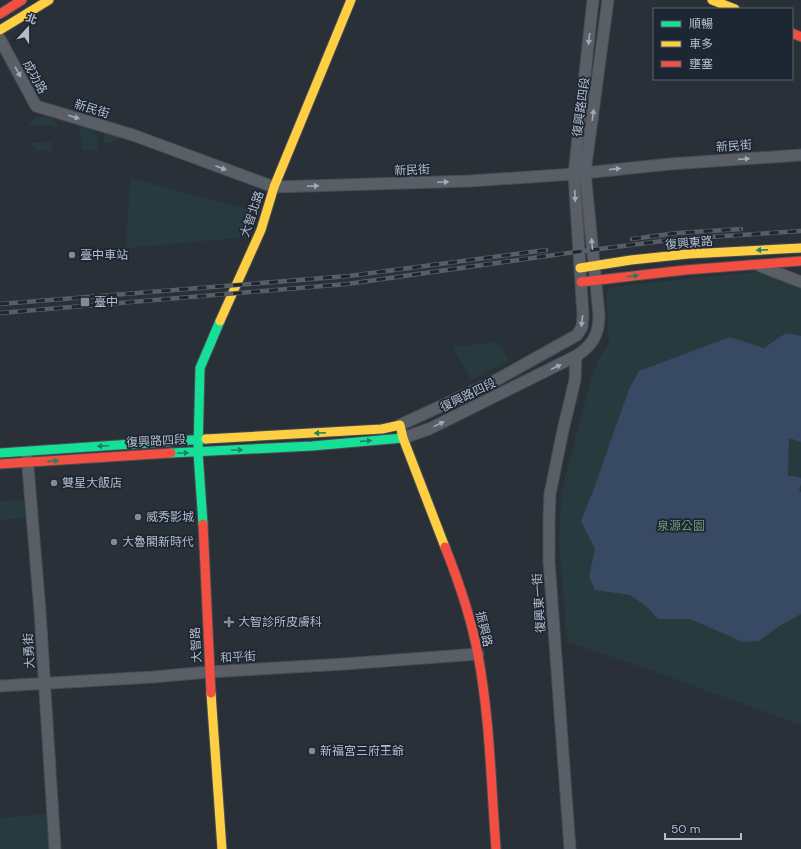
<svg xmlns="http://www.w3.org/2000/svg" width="801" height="849" viewBox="0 0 801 849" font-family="'DM Sans','Noto Sans TC',sans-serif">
	<rect width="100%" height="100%" fill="#2a3038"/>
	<!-- green -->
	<path fill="#273a3e" d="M 43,116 L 52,119 L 59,126 L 28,125 L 35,118 Z
		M 79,124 C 95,129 98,134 98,150 L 83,150 Z
		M 100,127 L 122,137 L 110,143 L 104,143 L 104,135 Z
		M 52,142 L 52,151 L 36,150 L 28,143 Z
		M 130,178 L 257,212 L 248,237 L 126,248 Z
		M 757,272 L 801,287 L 801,725 L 645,668 L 567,642 L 559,541 L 562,491 L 591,379 L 600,357 L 609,342 L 606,295 L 610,288 L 617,286 Z
		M 498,342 L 509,361 L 471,380 L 453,347 Z
		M 25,500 L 26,518 L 0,520 L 0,501 Z
		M 48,814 L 51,849 L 0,849 L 0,818 Z"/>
	<!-- water -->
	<path fill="#384963" d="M 786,333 L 801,336 L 801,442 L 789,438 L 788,475 L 801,478 L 801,484 L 799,491 L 801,492 L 801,614 L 779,626 L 759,641 L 743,642 L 690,619 L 658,619 L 646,606 L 630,595 L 595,590 L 589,576 L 595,549 L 581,521 L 593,491 L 629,389 L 639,371 L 730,337 L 764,348 Z"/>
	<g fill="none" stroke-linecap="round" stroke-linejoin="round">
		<!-- street casing -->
		<g stroke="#484c53" stroke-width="13">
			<path id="street" d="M 0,39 L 36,106 L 133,135 L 274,187 L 470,181 L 574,174 L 670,164 L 801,155
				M 760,266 L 801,282
				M 400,425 L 491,383 L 577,335 L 582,327 L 583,315 L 574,174 L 593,0
				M 403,438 L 429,429 L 576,356 C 592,346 599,335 599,315 L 585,172 L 608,0
				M 27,455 L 40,611 L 55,849
				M 0,686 L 153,677 L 209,672 L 344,664 L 478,654
				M 570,849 L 549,561 L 549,519 L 550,494 L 563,430 L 575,380 L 576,356"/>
		</g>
		<!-- fast casing -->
		<g stroke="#484c53" stroke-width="11">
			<path id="fast" d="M 0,453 L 206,439
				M 171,453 L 312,446 L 403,438
				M 203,524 L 198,452 L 200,368 L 220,321"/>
		</g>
		<!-- slow casing -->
		<g stroke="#484c53" stroke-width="11">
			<path id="slow" d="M 712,0 L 735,9
				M 0,30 L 49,0
				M 580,268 L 631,260 L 688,254 L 801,248
				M 220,321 L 261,230 L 274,187 L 351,0
				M 206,439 L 382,429 L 400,425 L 403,438 L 445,547
				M 211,693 L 222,849"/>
		</g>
		<!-- jam casing -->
		<g stroke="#484c53" stroke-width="11">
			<path id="jam" d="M 0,14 L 22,0
				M 792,33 L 801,37
				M 581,282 L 685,270 L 801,261
				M 0,464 L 171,453
				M 203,524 L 211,693
				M 445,547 C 459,582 471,617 478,655 C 490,719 491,784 496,849"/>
		</g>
		<!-- street -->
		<use href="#street" stroke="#5a5e66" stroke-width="11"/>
		<!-- fast -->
		<use href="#fast" stroke="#16e098" stroke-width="9"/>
		<!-- slow -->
		<use href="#slow" stroke="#ffcf43" stroke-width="9"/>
		<!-- jam -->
		<use href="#jam" stroke="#f24e42" stroke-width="9"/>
		<!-- rail casing -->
		<g stroke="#595d64" stroke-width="4.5">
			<path id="rail" d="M 632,239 L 677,233 L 741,229
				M 0,304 L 349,276 L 546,250
				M 0,313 L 347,284 L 568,253 L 678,239 L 801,231"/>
		</g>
		<!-- rail -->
		<use href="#rail" stroke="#1d2633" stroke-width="3" stroke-dasharray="9" stroke-linecap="butt"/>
	</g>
	<!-- one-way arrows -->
	<defs><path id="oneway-solid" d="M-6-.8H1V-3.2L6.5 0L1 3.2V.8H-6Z"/></defs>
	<g fill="#a2a9b5">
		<use href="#oneway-solid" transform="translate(589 39) rotate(96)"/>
		<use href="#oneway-solid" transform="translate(18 72) rotate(61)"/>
		<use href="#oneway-solid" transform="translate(593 115) rotate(-82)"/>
		<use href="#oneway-solid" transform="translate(74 117) rotate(17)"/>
		<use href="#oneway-solid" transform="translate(744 159) rotate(-4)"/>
		<use href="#oneway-solid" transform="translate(221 168) rotate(21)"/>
		<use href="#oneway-solid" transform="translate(615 169) rotate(-6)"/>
		<use href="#oneway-solid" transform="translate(443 182) rotate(-2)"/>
		<use href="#oneway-solid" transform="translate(313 186) rotate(-2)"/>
		<use href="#oneway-solid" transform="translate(575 196) rotate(87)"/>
		<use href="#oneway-solid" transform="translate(592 244) rotate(-95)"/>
		<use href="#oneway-solid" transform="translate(582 321) rotate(97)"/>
		<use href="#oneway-solid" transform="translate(556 367) rotate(-26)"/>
		<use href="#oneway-solid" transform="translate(439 424) rotate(-26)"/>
	</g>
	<g fill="#1a8366">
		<use href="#oneway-solid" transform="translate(762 250) rotate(177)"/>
		<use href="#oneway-solid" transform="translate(633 276) rotate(-7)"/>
		<use href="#oneway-solid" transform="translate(320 433) rotate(177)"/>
		<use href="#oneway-solid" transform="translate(366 441) rotate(-4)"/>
		<use href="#oneway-solid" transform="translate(103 446) rotate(177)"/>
		<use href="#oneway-solid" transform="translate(237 450) rotate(-3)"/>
		<use href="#oneway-solid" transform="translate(183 453) rotate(-2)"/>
		<use href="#oneway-solid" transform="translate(53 461) rotate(-4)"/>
	</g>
	<!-- markers -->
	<g fill="#848b96" stroke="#1d2633" stroke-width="1.5">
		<circle cx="72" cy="255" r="4"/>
		<rect x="80" y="297" width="10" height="10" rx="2"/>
		<circle cx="54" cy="483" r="4"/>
		<circle cx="138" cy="517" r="4"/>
		<circle cx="114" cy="542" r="4"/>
		<path d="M227 616h4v4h4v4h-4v4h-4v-4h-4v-4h4z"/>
		<circle cx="312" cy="751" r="4"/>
	</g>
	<g text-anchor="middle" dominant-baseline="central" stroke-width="3.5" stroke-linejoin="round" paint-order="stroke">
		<!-- street labels -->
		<g font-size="12" fill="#b4bcc9" stroke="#1d2633">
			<text transform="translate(35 77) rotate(61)">成功路</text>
			<text transform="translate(581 107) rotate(-82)">復興路四段</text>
			<text transform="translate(92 109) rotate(17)">新民街</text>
			<text transform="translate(734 146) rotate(-4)">新民街</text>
			<text transform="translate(412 170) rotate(-2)">新民街</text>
			<text transform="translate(252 214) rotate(-71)">大智北路</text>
			<text transform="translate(689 243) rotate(-5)">復興東路</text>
			<text transform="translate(468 395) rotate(-26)">復興路四段</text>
			<text transform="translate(156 441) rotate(-3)">復興路四段</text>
			<text transform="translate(539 603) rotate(-94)">復興東一街</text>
			<text transform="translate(484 629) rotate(77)">振興路</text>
			<text transform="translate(196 645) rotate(-93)">大智路</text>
			<text transform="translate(29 651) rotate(-93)">大勇街</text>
			<text transform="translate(238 657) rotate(-3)">和平街</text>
		</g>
		<!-- poi labels -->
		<g font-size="12" fill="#b4bcc9" stroke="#1d2633" text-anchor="start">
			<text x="80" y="255">臺中車站</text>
			<text x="94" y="302">臺中</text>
			<text x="62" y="483">雙星大飯店</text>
			<text x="146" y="517">威秀影城</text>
			<text x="122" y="542">大魯閣新時代</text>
			<text x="238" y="622">大智診所皮膚科</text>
			<text x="320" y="751">新福宮三府王爺</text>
		</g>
		<!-- park labels -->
		<g font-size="12" fill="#6b9a76" stroke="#1d2633">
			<text x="681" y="526">泉源公園</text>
		</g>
	</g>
	<!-- legend -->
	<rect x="653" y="8" width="140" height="72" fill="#1d2633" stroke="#59626f"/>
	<rect x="661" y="21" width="20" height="6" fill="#16e098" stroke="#59626f"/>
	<text x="689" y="28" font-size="12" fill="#b4bcc9">順暢</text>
	<rect x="661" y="41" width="20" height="6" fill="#ffcf43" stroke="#59626f"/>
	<text x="689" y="48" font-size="12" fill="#b4bcc9">車多</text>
	<rect x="661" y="61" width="20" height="6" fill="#f24e42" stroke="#59626f"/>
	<text x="689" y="68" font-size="12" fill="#b4bcc9">壅塞</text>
	<!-- north arrow -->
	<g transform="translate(28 28) rotate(21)" stroke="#1d2633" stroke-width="3" paint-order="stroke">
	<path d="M0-3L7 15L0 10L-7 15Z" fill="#b4bcc9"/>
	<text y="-6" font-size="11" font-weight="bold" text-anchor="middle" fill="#b4bcc9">北</text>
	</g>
	<!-- scale -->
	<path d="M665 833v6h76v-6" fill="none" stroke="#b4bcc9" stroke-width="2"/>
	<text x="671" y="833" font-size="12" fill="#b4bcc9" stroke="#1d2633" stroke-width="3" paint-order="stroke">50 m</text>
</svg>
